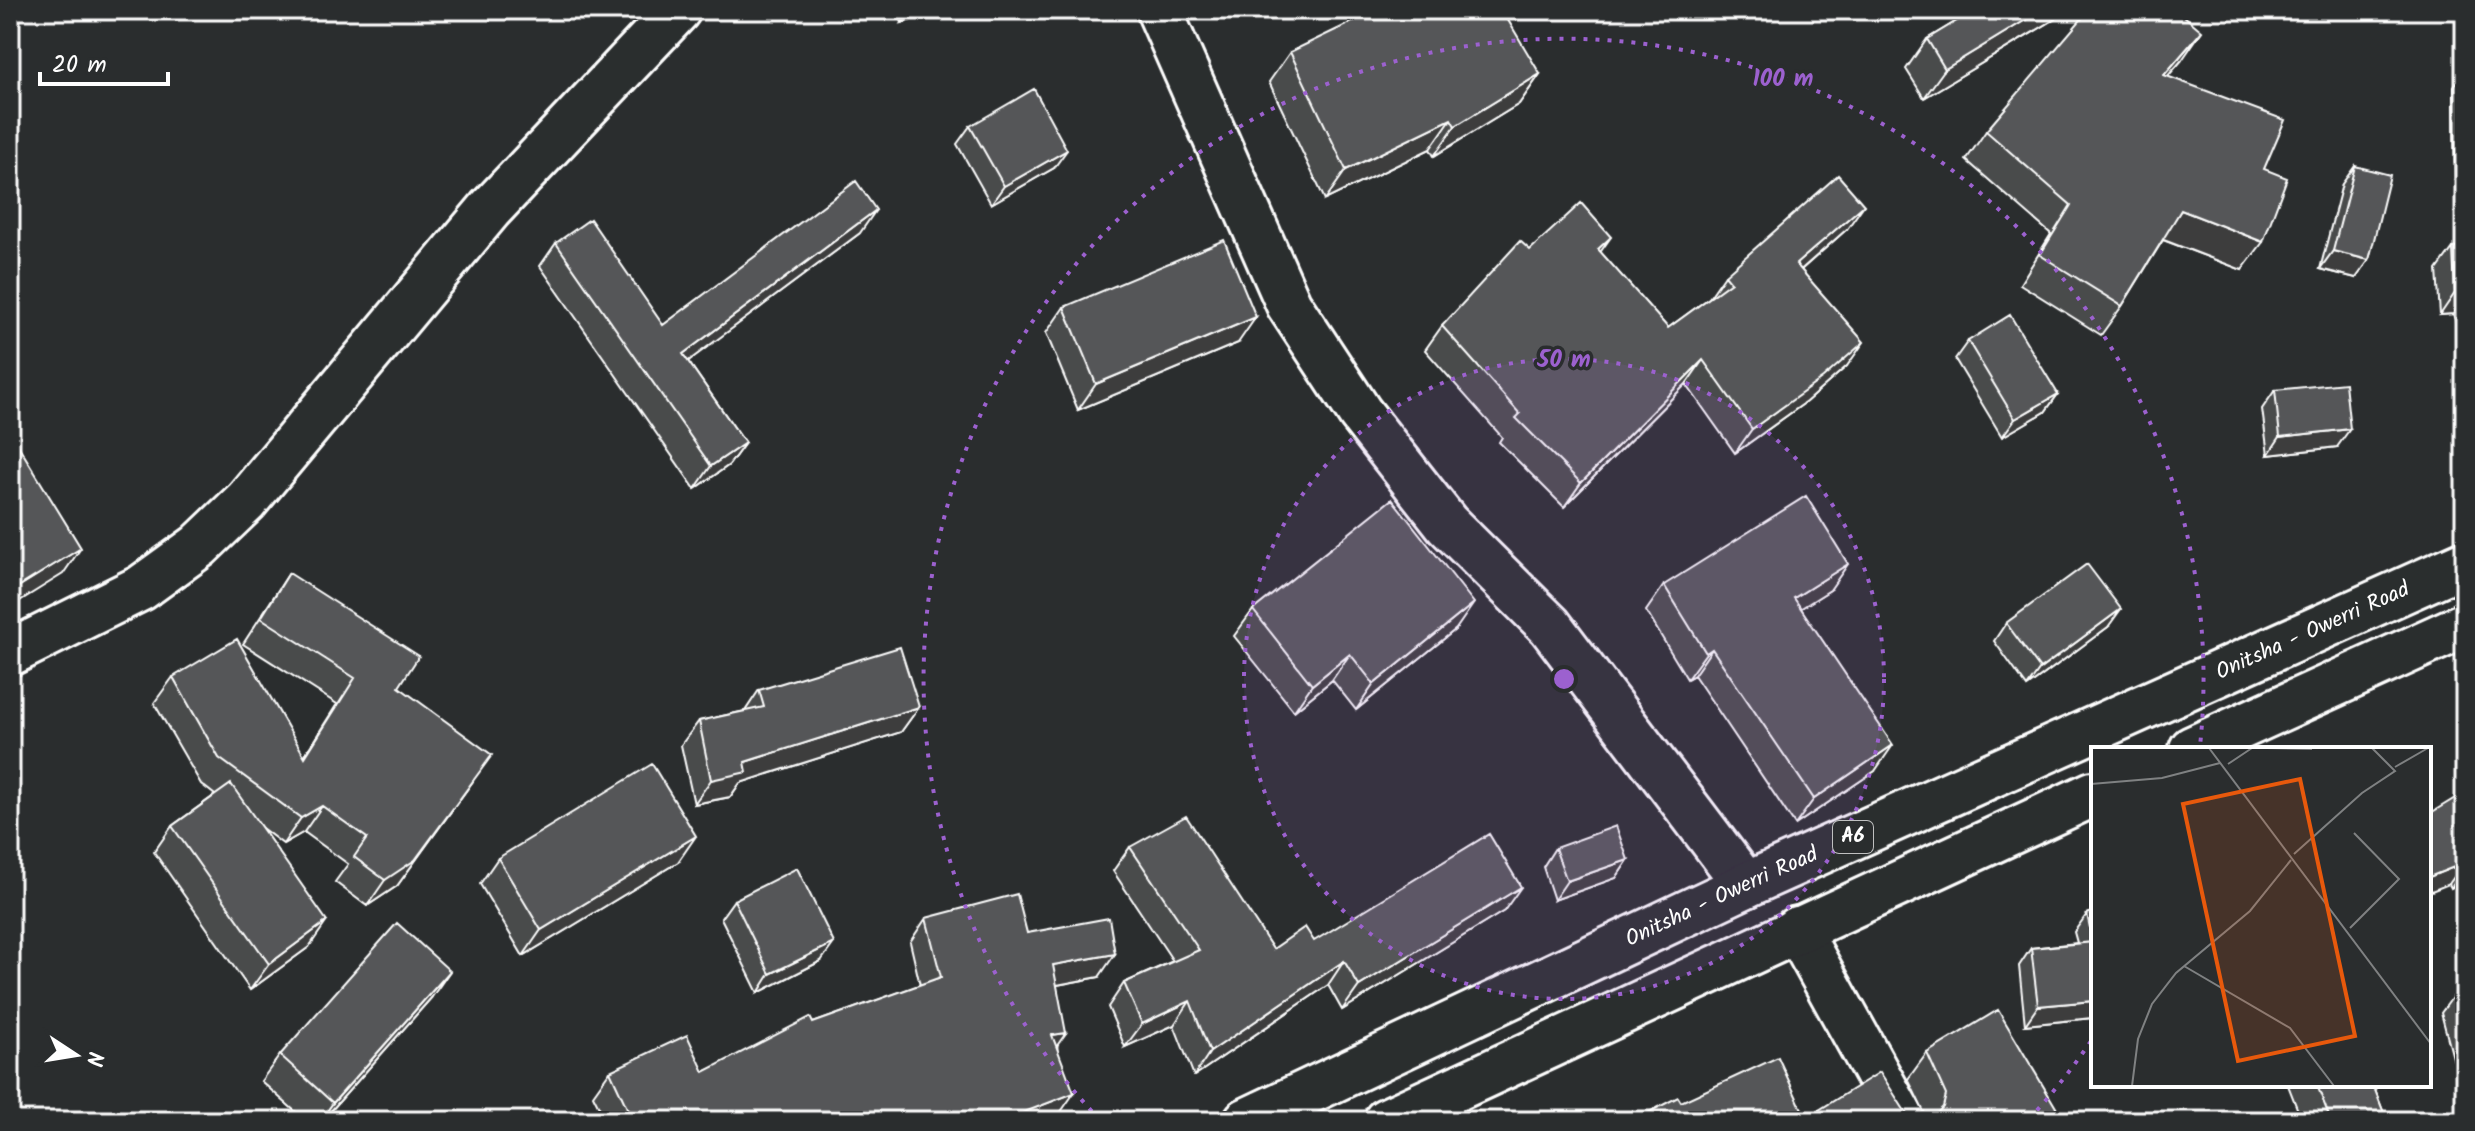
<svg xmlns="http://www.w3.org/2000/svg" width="2475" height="1131" viewBox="0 0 2475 1131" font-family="Kalam,sans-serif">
	<rect width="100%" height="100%" fill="#2a2d2e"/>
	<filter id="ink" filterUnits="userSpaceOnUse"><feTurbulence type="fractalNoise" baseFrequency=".0125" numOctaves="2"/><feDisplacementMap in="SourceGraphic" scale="16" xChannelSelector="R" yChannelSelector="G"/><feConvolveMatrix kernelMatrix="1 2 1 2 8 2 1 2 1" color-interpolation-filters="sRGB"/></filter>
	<g filter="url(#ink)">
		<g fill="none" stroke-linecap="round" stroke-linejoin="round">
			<!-- minor casing -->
			<g stroke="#fff" stroke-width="50">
				<path id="minor" d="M 1159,10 L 1289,305 L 1360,413 L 1447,524 L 1550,626 L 1746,885
					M 10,653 L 141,588 L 199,546 L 246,501 L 490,209 L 678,10
					M 1797,929 L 1903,1121"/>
			</g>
			<!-- highway casing -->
			<g stroke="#fff" stroke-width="50">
				<g id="highway">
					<path d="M 2192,749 L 2465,625"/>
					<path id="s1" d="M 1246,1121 L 1746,885 L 2465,563"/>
					<path d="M 1386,1121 L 2093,794"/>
				</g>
			</g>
			<!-- minor -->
			<use href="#minor" stroke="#2a2d2e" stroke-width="44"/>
			<!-- highway -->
			<use href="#highway" stroke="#2a2d2e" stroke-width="44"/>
		</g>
		<!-- wall -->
		<path fill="#494b4c" stroke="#fff" stroke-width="2" d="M 898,10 L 943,10 L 902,23 Z
			M 1968,10 L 2070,10 L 1924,98 L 1906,69 L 1927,39 L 1970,13 Z
			M 1290,52 L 1540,74 L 1519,104 L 1434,156 L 1430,149 L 1325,200 L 1269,82 Z
			M 2182,60 L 2168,76 L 2264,169 L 2242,270 L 2163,240 L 2122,306 L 2101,335 L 2020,284 L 2051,234 L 1966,160 L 1986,131 Z
			M 2465,70 L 2465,179 L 2455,179 L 2454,86 Z
			M 970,126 L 1054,168 L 991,204 L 957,144 Z
			M 2355,166 L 2356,278 L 2320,269 L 2342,184 Z
			M 1847,229 L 1801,270 L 1847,366 L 1806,402 L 1735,453 L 1686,384 L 1564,507 L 1499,442 L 1502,437 L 1425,350 L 1442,326 L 1530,250 L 1600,252 L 1668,328 L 1709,298 L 1725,275 Z
			M 860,233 L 688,361 L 745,443 L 729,465 L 695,489 L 540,266 L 556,243 L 663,325 Z
			M 2465,247 L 2465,347 L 2453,314 L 2440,315 L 2437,270 L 2453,248 Z
			M 1064,307 L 1238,343 L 1078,410 L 1046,333 Z
			M 1968,341 L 2058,394 L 2045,412 L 2002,437 L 1955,359 Z
			M 2275,390 L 2337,447 L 2268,455 L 2262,409 Z
			M 289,573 L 399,687 L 473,781 L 397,886 L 367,906 L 335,882 L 348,864 L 304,832 L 283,844 L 263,829 L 309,947 L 250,990 L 154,852 L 172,826 L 215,795 L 201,784 L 154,703 L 173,677 L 304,756 L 337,704 L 243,644 Z
			M 1664,585 L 1830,590 L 1801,608 L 1875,771 L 1795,825 L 1694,675 L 1687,679 L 1646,611 Z
			M 1253,610 L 1456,629 L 1356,710 L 1332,680 L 1294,711 L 1234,636 Z
			M 2006,623 L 2108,627 L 2027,687 L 1994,641 Z
			M 759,690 L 919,707 L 901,732 L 740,783 L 730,797 L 694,804 L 681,745 L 699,721 L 745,711 Z
			M 2465,792 L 2465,879 L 2451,888 L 2449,884 Z
			M 1130,847 L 1273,949 L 1314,941 L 1504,911 L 1342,1010 L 1328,985 L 1194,1076 L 1174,1025 L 1125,1047 L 1108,1007 L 1124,983 L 1173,961 L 1113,871 Z
			M 1555,848 L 1628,860 L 1616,878 L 1554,900 L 1543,867 Z
			M 498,858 L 678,862 L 523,956 L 480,884 Z
			M 734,900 L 821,961 L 758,993 L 721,918 Z
			M 2093,912 L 2093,1022 L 2092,1018 L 2025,1025 L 2019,966 L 2031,948 L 2077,943 L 2074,932 L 2087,914 Z
			M 926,918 L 1027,933 L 1099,977 L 1057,985 L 1058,1116 L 1046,1121 L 606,1121 L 593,1095 L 610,1071 L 704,1072 L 813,1023 L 920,985 L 910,942 Z
			M 2465,992 L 2465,1083 L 2460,1084 L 2441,1013 L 2454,995 Z
			M 432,997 L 322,1121 L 306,1121 L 261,1081 L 280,1055 Z
			M 1927,1053 L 2064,1121 L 1632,1121 L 1681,1102 L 1806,1118 L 1908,1116 L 1920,1120 L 1927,1118 L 1908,1079 Z
			M 2288,1085 L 2373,1085 L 2387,1121 L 2302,1121 Z"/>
		<!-- shaded-wall -->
		<path fill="#3c3d3e" stroke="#fff" stroke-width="2" d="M 911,10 L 943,10 L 902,23 Z
			M 2042,10 L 2070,10 L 1924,98 L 1945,69 Z
			M 2202,31 L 2182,60 L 2144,103 L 2164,75 Z
			M 1540,74 L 1519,104 L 1434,156 L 1455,126 Z
			M 1451,119 L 1430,149 L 1325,200 L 1346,170 Z
			M 1067,150 L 1054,168 L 991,204 L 1004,186 Z
			M 2465,165 L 2465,179 L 2455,179 Z
			M 1864,205 L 1847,229 L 1779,289 L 1796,264 Z
			M 876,210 L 860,233 L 667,377 L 683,354 Z
			M 2181,210 L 2263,242 L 2242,270 L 2161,239 Z
			M 1611,237 L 1594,261 L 1598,249 Z
			M 2333,251 L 2369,260 L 2356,278 L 2320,269 Z
			M 2455,293 L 2465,293 L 2465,298 L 2453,314 L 2440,315 Z
			M 1256,317 L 1238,343 L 1078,410 L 1096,384 Z
			M 1864,342 L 1847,366 L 1806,402 L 1735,453 L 1752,429 Z
			M 1703,360 L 1686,384 L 1564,507 L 1581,483 Z
			M 2058,394 L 2045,412 L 2002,437 L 2015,419 Z
			M 2350,429 L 2337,447 L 2268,455 L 2280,437 Z
			M 745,443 L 729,465 L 695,489 L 711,466 Z
			M 81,548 L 63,574 L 10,607 L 10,592 Z
			M 1848,564 L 1830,590 L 1776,624 L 1794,598 Z
			M 1474,603 L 1456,629 L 1356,710 L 1374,684 Z
			M 2121,609 L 2108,627 L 2027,687 L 2040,669 Z
			M 1712,649 L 1694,675 L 1687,679 L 1706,653 Z
			M 1350,654 L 1332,680 L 1294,711 L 1312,685 Z
			M 919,707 L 901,732 L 740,783 L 730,797 L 694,804 L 711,780 L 745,762 Z
			M 1893,745 L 1875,771 L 1795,825 L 1814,799 Z
			M 473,781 L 397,886 L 367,906 L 385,880 Z
			M 322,806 L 304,832 L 283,844 L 301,818 Z
			M 696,836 L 678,862 L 523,956 L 541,930 Z
			M 1628,860 L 1616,878 L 1554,900 L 1567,881 Z
			M 2464,863 L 2449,884 L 2429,892 L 2429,877 Z
			M 2465,868 L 2465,879 L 2451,888 Z
			M 1521,887 L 1504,911 L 1342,1010 L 1359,986 Z
			M 327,921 L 309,947 L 250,990 L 269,964 Z
			M 834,943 L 821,961 L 758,993 L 770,974 Z
			M 1115,954 L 1099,977 L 1036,989 L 1053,965 Z
			M 1344,961 L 1328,985 L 1194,1076 L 1210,1052 Z
			M 450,971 L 432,997 L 322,1121 L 320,1121 L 333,1103 Z
			M 1190,1001 L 1174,1025 L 1125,1047 L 1142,1024 Z
			M 2093,1001 L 2092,1018 L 2025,1025 L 2038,1006 Z
			M 1066,1033 L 1049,1057 L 1052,1035 Z
			M 1074,1093 L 1058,1116 L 1046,1121 L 1001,1121 Z"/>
		<!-- building -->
		<path fill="#555758" stroke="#fff" stroke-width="2" d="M 1377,10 L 1502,10 L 1540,74 L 1455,126 L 1451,119 L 1346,170 L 1290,52 Z
			M 1975,10 L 2042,10 L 1945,69 L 1927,39 Z
			M 2089,10 L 2177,10 L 2202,31 L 2164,75 L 2285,120 L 2264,169 L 2287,178 L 2263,242 L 2181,210 L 2122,306 L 2040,255 L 2071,205 L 1986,131 Z
			M 1034,89 L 1067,150 L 1004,186 L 970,126 Z
			M 2355,166 L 2390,175 L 2369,260 L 2333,251 Z
			M 1838,175 L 1864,205 L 1796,264 L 1864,342 L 1823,378 L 1752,429 L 1703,360 L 1581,483 L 1516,418 L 1520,414 L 1442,326 L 1520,241 L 1530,250 L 1581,203 L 1611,237 L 1598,249 L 1668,328 L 1731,282 L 1725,275 Z
			M 856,181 L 876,210 L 683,354 L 745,443 L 711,466 L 556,243 L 590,219 L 663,325 Z
			M 1224,240 L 1256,317 L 1096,384 L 1064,307 Z
			M 2465,247 L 2465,293 L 2455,293 L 2453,248 Z
			M 2010,315 L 2058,394 L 2015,419 L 1968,341 Z
			M 2345,383 L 2350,429 L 2280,437 L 2275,390 Z
			M 10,432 L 81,548 L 10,592 Z
			M 1806,496 L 1848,564 L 1794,598 L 1893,745 L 1814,799 L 1712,649 L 1706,653 L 1664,585 Z
			M 1392,499 L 1474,603 L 1374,684 L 1350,654 L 1312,685 L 1253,610 Z
			M 2087,564 L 2121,609 L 2040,669 L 2006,623 Z
			M 289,573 L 419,656 L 399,687 L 492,755 L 415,860 L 385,880 L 354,857 L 367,838 L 322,806 L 301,818 L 219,758 L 173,677 L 237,639 L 305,757 L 355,678 L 261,618 Z
			M 900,647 L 919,707 L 745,762 L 747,772 L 711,780 L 699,721 L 764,707 L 759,690 Z
			M 652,764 L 696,836 L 541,930 L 498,858 Z
			M 231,784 L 327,921 L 269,964 L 172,826 Z
			M 2465,792 L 2465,865 L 2464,863 L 2429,877 L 2429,814 Z
			M 1186,816 L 1273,949 L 1305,927 L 1314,941 L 1489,834 L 1521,887 L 1359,986 L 1344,961 L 1210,1052 L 1190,1001 L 1142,1024 L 1124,983 L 1199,950 L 1130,847 Z
			M 1616,826 L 1628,860 L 1567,881 L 1555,848 Z
			M 797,868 L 834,943 L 770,974 L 734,900 Z
			M 1017,894 L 1027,933 L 1109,918 L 1115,954 L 1053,965 L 1066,1033 L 1052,1035 L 1074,1093 L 1001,1121 L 633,1121 L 610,1071 L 687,1035 L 704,1072 L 810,1017 L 813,1023 L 941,977 L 926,918 Z
			M 2093,912 L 2093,1001 L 2038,1006 L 2031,948 L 2093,942 L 2087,914 Z
			M 397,923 L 450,971 L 333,1103 L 280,1055 Z
			M 2465,992 L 2465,1038 L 2454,995 Z
			M 1998,1010 L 2064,1121 L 1632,1121 L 1678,1097 L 1681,1102 L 1778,1057 L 1806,1118 L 1880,1072 L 1908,1116 L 1920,1120 L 1933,1117 L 1943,1107 L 1946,1095 L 1927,1053 Z
			M 2317,1085 L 2373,1085 L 2387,1121 L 2331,1121 Z"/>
	</g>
	<!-- distance rings -->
	<circle cx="1564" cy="679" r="320" fill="#9c61cf" fill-opacity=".12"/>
	<g fill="none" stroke="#9c61cf" stroke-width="4" stroke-dasharray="4 8">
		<circle cx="1564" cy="679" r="320"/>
		<path d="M2091 1041A640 640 0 0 1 2028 1120M1100 1120A640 640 0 1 1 2200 746"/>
	</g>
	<g text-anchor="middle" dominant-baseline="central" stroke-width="7" stroke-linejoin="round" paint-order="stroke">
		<!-- shield labels -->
		<rect fill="#2a2d2e" stroke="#bfc0c0" stroke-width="2" x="1833" y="821" width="40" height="32" rx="6"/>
		<g font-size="20" font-weight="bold" fill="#fff">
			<text x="1853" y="837">A6</text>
		</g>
		<!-- street labels -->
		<g font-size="22" fill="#fff" stroke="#2a2d2e">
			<text stroke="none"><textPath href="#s1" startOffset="1174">Onitsha - Owerri Road</textPath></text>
			<text stroke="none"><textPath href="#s1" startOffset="526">Onitsha - Owerri Road</textPath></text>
		</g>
	</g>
	<!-- overview -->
	<g transform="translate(2091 747)">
		<rect width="340" height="340" fill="#2a2d2e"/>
		<path fill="none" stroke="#7f8182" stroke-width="2" d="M 118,1 L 340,297M 176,1 L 221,2M 137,17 L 161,1M 304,20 L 337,1M 0,37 L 71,31 L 129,16M 203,107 L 271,46 L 304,24 L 281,1M 259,181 L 308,132 L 263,86M 93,219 L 199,281 L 243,339M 41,339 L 47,292 L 61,257 L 85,226 L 159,164 L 200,113"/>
		<path fill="#e8590c" fill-opacity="0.15" stroke="#e8590c" stroke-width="4" d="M 209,32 L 264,289 L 147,314 L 92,57 Z"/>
		<rect width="340" height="340" fill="none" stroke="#fff" stroke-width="4"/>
	</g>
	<circle cx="1564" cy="679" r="12" fill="#9c61cf" stroke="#2a2d2e" stroke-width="4"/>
	<g font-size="24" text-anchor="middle" font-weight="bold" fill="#9c61cf" stroke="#2a2d2e" stroke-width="7" stroke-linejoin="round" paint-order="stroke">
		<text x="1783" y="86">100 m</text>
		<text x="1564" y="367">50 m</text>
	</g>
	<!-- margin -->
	<rect width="2475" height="1131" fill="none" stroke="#2a2d2e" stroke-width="40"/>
	<rect x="20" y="20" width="2435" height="1091" fill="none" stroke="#fff" stroke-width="3" filter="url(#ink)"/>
	<!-- north arrow -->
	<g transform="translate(76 1055) rotate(102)" stroke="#2a2d2e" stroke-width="6" paint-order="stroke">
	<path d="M0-6L14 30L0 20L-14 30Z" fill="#ffffff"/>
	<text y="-12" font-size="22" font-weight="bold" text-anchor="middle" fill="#ffffff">N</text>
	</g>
	<!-- scale -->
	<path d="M40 72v12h128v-12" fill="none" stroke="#ffffff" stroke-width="4"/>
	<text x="52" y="72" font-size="24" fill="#ffffff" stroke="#2a2d2e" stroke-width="6" paint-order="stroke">20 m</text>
</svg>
